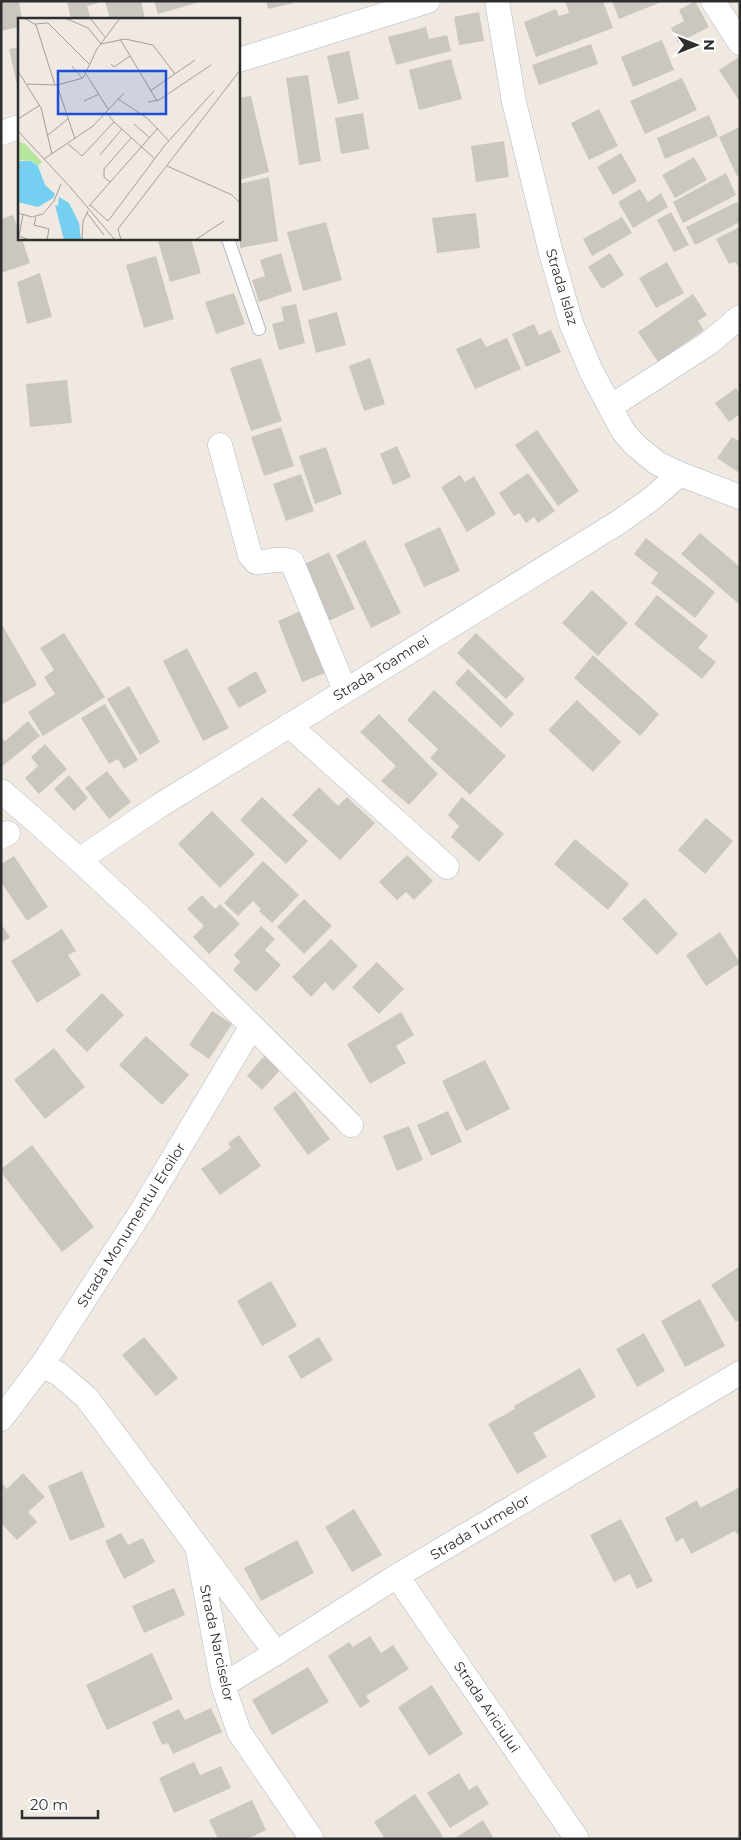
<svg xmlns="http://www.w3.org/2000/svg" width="741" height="1840" viewBox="0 0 741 1840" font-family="Montserrat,sans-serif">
	<rect width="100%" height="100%" fill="#efe9e1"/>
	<!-- building -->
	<path fill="#cbc7bf" d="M 1,1 L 19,1 L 22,19 L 19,19 L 19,27 L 1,31 Z
		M 67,1 L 98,1 L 98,3 L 87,6 L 91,19 L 71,19 Z
		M 105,1 L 141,1 L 145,19 L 110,19 Z
		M 154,1 L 200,1 L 200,2 L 158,14 Z
		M 266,1 L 293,1 L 294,3 L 268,9 Z
		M 565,1 L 603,1 L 613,28 L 536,57 L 524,22 L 556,9 L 559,16 L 569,13 Z
		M 612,1 L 664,1 L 619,19 Z
		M 695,1 L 709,27 L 678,43 L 671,28 L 684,21 L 679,10 Z
		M 479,12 L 484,41 L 459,45 L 454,17 Z
		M 426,27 L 429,39 L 447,35 L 451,51 L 396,65 L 388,37 Z
		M 662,40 L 674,70 L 633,87 L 621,57 Z
		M 591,44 L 598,64 L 539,85 L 532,65 Z
		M 19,47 L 19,89 L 18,89 L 9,49 Z
		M 349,51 L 359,99 L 338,104 L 327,56 Z
		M 739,57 L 740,58 L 740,102 L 719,70 Z
		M 451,59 L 462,99 L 419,110 L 409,70 Z
		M 308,75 L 321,161 L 299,165 L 286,78 Z
		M 682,78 L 697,110 L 645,134 L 630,101 Z
		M 251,96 L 269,172 L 239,180 L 239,98 Z
		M 599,109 L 618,146 L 589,160 L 571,123 Z
		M 363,113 L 369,149 L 341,154 L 335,118 Z
		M 709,115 L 718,136 L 665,159 L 657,138 Z
		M 740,127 L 740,175 L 737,176 L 719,137 Z
		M 504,141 L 509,177 L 476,182 L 471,146 Z
		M 621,153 L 637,181 L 613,195 L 597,167 Z
		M 694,157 L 707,180 L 675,198 L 662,175 Z
		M 726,173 L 736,195 L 683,223 L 673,202 Z
		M 269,177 L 278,241 L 240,248 L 239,204 L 241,204 L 239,184 Z
		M 640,189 L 648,202 L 661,193 L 668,207 L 633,228 L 618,202 Z
		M 737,202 L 740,207 L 740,222 L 695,245 L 686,227 Z
		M 671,212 L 689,245 L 674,252 L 657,220 Z
		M 476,213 L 480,248 L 437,253 L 432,218 Z
		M 13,215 L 19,230 L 19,239 L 22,239 L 30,263 L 1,273 L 1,219 Z
		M 622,217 L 632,233 L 592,256 L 583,239 Z
		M 326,222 L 342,280 L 303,291 L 287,232 Z
		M 740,227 L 740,269 L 735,262 L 729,264 L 716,239 Z
		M 165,239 L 191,239 L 201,273 L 170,282 L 158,241 Z
		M 281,253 L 292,291 L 259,302 L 252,280 L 265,276 L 260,260 Z
		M 610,253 L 624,275 L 602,289 L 588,267 Z
		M 156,256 L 174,319 L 144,328 L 126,265 Z
		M 667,262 L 684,293 L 656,308 L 639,278 Z
		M 40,273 L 52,317 L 27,324 L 17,282 Z
		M 234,293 L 245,324 L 216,334 L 205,302 Z
		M 693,294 L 707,315 L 698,321 L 704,330 L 658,362 L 638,332 Z
		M 296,304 L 305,343 L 279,350 L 272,324 L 284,321 L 281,307 Z
		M 337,312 L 346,345 L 316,353 L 308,320 Z
		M 534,324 L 539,335 L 551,330 L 561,352 L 526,367 L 512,334 Z
		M 481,338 L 486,347 L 507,338 L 521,369 L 475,389 L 456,349 Z
		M 261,358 L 282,421 L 251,431 L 230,368 Z
		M 370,358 L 385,404 L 364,411 L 349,366 Z
		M 67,380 L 72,423 L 30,427 L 26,384 Z
		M 736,388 L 740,394 L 740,414 L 729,422 L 715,403 Z
		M 281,427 L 294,466 L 264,476 L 251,437 Z
		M 537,430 L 579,491 L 558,506 L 515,445 Z
		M 732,437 L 740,442 L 740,470 L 738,472 L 717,458 Z
		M 397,446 L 411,477 L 393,485 L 380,454 Z
		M 326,447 L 342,494 L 315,504 L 299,456 Z
		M 528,473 L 555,511 L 538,523 L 534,517 L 526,523 L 519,513 L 514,516 L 499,493 Z
		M 301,474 L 314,511 L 286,521 L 273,484 Z
		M 460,475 L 465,482 L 474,476 L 496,514 L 467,532 L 441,487 Z
		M 440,527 L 460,571 L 424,587 L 404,544 Z
		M 700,533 L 740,567 L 740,605 L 681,554 Z
		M 646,538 L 715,592 L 695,618 L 651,583 L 658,573 L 634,554 Z
		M 365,540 L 401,613 L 371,628 L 336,555 Z
		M 329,552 L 355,609 L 329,621 L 303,565 Z
		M 592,590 L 628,623 L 598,656 L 562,623 Z
		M 657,595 L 708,636 L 698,648 L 716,662 L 702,679 L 634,624 Z
		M 301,611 L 325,673 L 302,682 L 278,621 Z
		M 1,623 L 37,685 L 1,705 Z
		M 64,633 L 105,697 L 43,736 L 28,712 L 55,694 L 44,677 L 54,670 L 40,648 Z
		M 476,633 L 525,679 L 506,699 L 457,653 Z
		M 187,648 L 229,728 L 203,741 L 163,661 Z
		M 593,655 L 659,714 L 640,736 L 574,678 Z
		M 468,669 L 514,714 L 501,728 L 455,683 Z
		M 256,671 L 267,692 L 239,708 L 227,688 Z
		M 129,686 L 160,742 L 140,755 L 107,699 Z
		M 434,690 L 506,756 L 470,795 L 430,758 L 438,749 L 407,720 Z
		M 577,700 L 621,742 L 593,772 L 548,730 Z
		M 105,704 L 138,760 L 124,769 L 118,759 L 109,764 L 81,718 Z
		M 379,714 L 438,774 L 409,805 L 381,781 L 396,766 L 360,732 Z
		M 28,721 L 40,736 L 1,767 L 1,737 L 5,741 Z
		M 45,744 L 67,769 L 39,794 L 25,778 L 38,766 L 31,757 Z
		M 107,771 L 131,802 L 109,819 L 85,788 Z
		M 69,775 L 88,798 L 74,811 L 54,789 Z
		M 319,787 L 338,806 L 347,797 L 375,823 L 340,860 L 292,815 Z
		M 262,797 L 308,841 L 286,864 L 240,820 Z
		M 462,797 L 504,834 L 479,862 L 451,837 L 459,826 L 448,815 Z
		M 212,811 L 255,854 L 220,888 L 178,844 Z
		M 706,818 L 733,841 L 705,874 L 678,850 Z
		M 575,839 L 629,884 L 608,910 L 554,864 Z
		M 407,855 L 433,881 L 414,900 L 406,892 L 397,900 L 379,882 Z
		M 14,856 L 48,907 L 27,921 L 1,882 L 1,864 Z
		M 263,861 L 299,895 L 272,923 L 259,911 L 261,909 L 253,901 L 238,916 L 224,903 Z
		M 202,895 L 215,909 L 220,904 L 240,924 L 209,954 L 193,937 L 204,926 L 187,909 Z
		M 645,898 L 678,934 L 657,955 L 622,919 Z
		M 304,899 L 332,926 L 304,954 L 277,927 Z
		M 1,924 L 10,937 L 1,943 Z
		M 261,926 L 275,939 L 265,950 L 281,965 L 256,992 L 233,970 L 240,962 L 234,955 Z
		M 62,929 L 76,951 L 68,955 L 81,975 L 37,1003 L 11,961 Z
		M 720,932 L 740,963 L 706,986 L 686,955 Z
		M 331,939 L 358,966 L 333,991 L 325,982 L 311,997 L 292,977 Z
		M 377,962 L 404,989 L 379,1014 L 352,987 Z
		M 102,993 L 124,1015 L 87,1052 L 65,1030 Z
		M 212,1011 L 232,1024 L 209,1059 L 189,1045 Z
		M 401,1012 L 414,1035 L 396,1046 L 406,1063 L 370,1084 L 347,1044 Z
		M 146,1036 L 189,1075 L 162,1105 L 119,1065 Z
		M 54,1048 L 85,1087 L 45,1119 L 14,1080 Z
		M 265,1055 L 281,1069 L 262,1090 L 247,1076 Z
		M 485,1060 L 510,1109 L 466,1131 L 442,1081 Z
		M 295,1091 L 330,1139 L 308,1155 L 273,1108 Z
		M 448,1111 L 462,1142 L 431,1156 L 417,1125 Z
		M 409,1126 L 423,1160 L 397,1171 L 383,1136 Z
		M 239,1135 L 261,1166 L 220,1195 L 201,1169 L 231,1148 L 228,1143 Z
		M 32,1145 L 94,1227 L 62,1252 L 1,1172 L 1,1169 Z
		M 740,1266 L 740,1319 L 736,1322 L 711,1285 Z
		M 271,1281 L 297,1326 L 262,1346 L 237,1301 Z
		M 700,1299 L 725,1346 L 685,1367 L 661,1321 Z
		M 644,1333 L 665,1371 L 637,1387 L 616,1349 Z
		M 144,1337 L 178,1378 L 156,1396 L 122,1355 Z
		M 319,1337 L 333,1360 L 301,1379 L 288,1356 Z
		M 580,1368 L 596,1397 L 533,1433 L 547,1457 L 517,1474 L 488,1424 L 515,1409 L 514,1406 Z
		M 82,1471 L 105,1527 L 70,1541 L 48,1486 Z
		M 23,1473 L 45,1497 L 28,1512 L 37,1522 L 17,1540 L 1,1523 L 1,1482 L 7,1489 Z
		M 740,1487 L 740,1533 L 737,1534 L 735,1531 L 691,1554 L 683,1538 L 676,1542 L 665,1518 L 697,1500 L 700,1508 Z
		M 354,1509 L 382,1555 L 352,1572 L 325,1527 Z
		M 621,1519 L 653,1581 L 637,1589 L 630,1574 L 614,1582 L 590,1535 Z
		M 121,1533 L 128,1545 L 143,1538 L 155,1562 L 124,1579 L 105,1541 Z
		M 297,1540 L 314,1573 L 261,1601 L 244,1568 Z
		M 174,1588 L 185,1615 L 144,1633 L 132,1606 Z
		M 370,1636 L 381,1653 L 393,1645 L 409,1669 L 366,1696 L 370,1702 L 360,1708 L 328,1656 L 349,1642 L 353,1647 Z
		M 152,1653 L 173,1699 L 107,1730 L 86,1685 Z
		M 308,1667 L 329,1702 L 272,1735 L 252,1700 Z
		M 432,1685 L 463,1734 L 429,1756 L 398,1707 Z
		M 211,1708 L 222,1732 L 173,1754 L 168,1743 L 162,1745 L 152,1722 L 179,1709 L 185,1720 Z
		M 194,1762 L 200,1775 L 221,1766 L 231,1788 L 174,1813 L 159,1778 Z
		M 459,1773 L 469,1790 L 477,1785 L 489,1804 L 450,1828 L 427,1793 Z
		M 415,1794 L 443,1836 L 440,1839 L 385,1839 L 374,1822 Z
		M 252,1800 L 266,1830 L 247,1839 L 218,1839 L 209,1820 Z
		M 483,1820 L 494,1839 L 454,1839 Z"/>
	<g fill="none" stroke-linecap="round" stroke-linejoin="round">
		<!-- service casing -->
		<g stroke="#b4b7c1" stroke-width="14">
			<path id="service" d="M 228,239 L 259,329"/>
		</g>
		<!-- minor casing -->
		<g stroke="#b4b7c1" stroke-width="25">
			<path id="minor" d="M 497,1 L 514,102 L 550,249 L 571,323 L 591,371 L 623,431 L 635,445 L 657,463 L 680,474 L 740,497
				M 713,1 L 740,43
				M 239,60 L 428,1
				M 1,133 L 19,127
				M 610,407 L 709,343 L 740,317
				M 220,445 L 250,555 L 256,562 C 269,563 279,556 292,562 L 345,690
				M 289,725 L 447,867
				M 1,791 C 124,896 237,1011 351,1125
				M 1,837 L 8,833
				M 79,860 L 159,806 L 619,522 L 650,500 L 680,474
				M 42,1365 L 59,1374 L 87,1398 L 276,1653
				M 1,1419 L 42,1365 L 144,1207 L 252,1026
				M 198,1551 L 223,1685 L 239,1732 L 312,1839
				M 397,1576 L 577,1839
				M 223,1685 L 276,1653 L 397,1576 L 740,1373"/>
		</g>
		<!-- service -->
		<use href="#service" stroke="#fff" stroke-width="12"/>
		<!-- minor -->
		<use href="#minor" stroke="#fff" stroke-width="24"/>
	</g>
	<g text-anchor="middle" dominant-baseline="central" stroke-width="4.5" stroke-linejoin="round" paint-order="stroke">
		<!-- street labels -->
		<g font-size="14" fill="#2e2e2e" stroke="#fff">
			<text transform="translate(562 287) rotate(73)">Strada Islaz</text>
			<text transform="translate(381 668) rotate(-32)">Strada Toamnei</text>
			<text transform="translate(131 1225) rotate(-58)">Strada Monumentul Eroilor</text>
			<text transform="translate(480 1527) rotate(-31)">Strada Turmelor</text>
			<text transform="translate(217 1643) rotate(78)">Strada Narciselor</text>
			<text transform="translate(487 1707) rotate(56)">Strada Ariciului</text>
		</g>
	</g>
	<!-- overview -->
	<g transform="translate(18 18)">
		<rect width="222" height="222" fill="#efe9e1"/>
		<path d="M 0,123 L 7,126 L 24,144 L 20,148 L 14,143 L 0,142 Z" fill="#b6e59e"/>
		<path d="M 0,143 L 13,143 L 20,148 L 27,167 L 37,176 L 35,180 L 20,189 L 0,184 ZM 41,179 L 51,185 L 61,205 L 63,222 L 46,222 L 37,187 L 40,188 Z" fill="#75cff0"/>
		<path fill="none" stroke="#a29e99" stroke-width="1" d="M 6,0 L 18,7 L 37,67M 47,0 L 70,10 L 83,26M 72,0 L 87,19M 17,6 L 30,5 L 72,47M 102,21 L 139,83M 83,26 L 107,21 L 135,27 L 157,56M 93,46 L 96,49 L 112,38M 54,48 L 64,60M 0,53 L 23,90 L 34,136M 68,56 L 90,91M 9,66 L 39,67 L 65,60 L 79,31 L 102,0M 39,67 L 57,121M 132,73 L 177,42M 100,81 L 129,100 L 151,123M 66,83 L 81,76M 130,84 L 141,82 L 193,47M 0,101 L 22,87M 96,104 L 137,141M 116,106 L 131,119M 0,113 L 54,171M 30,117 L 50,101M 50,126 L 64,138 L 96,104 L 89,95M 82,137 L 104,111M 26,141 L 75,108 L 106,75M 149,148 L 214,177 L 223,186M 92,164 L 86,159 L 86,151 L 113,120M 53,170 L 97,222M 72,187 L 90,203 L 147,127 L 196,73M 71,188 L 140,110M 0,195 L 14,199 L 25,196 L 36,183 L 43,166M 69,195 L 86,217M 5,197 L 1,218 L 11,222M 18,199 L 16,207 L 31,211 L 29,222M 64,222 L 65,203 L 70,193M 103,222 L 100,211 L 223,51M 177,222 L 206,203"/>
		<path fill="#1d4ed8" fill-opacity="0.15" stroke="#1d4ed8" stroke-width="2.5" d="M 40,53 L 148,53 L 148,96 L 40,96 Z"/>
		<rect width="222" height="222" fill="none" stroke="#2e2e2e" stroke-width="2.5"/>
	</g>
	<!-- border -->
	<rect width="741" height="1840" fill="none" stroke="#2e2e2e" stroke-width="5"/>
	<!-- north arrow -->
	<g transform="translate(696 45) rotate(90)" stroke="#ffffff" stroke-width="4" paint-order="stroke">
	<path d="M0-4L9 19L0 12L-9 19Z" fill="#2e2e2e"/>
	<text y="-8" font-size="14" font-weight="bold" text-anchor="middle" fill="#2e2e2e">N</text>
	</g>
	<!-- scale -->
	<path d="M22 1810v8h76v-8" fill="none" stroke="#2e2e2e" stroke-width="2.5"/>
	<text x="30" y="1810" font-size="15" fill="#2e2e2e" stroke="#ffffff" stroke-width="4" paint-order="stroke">20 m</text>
</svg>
